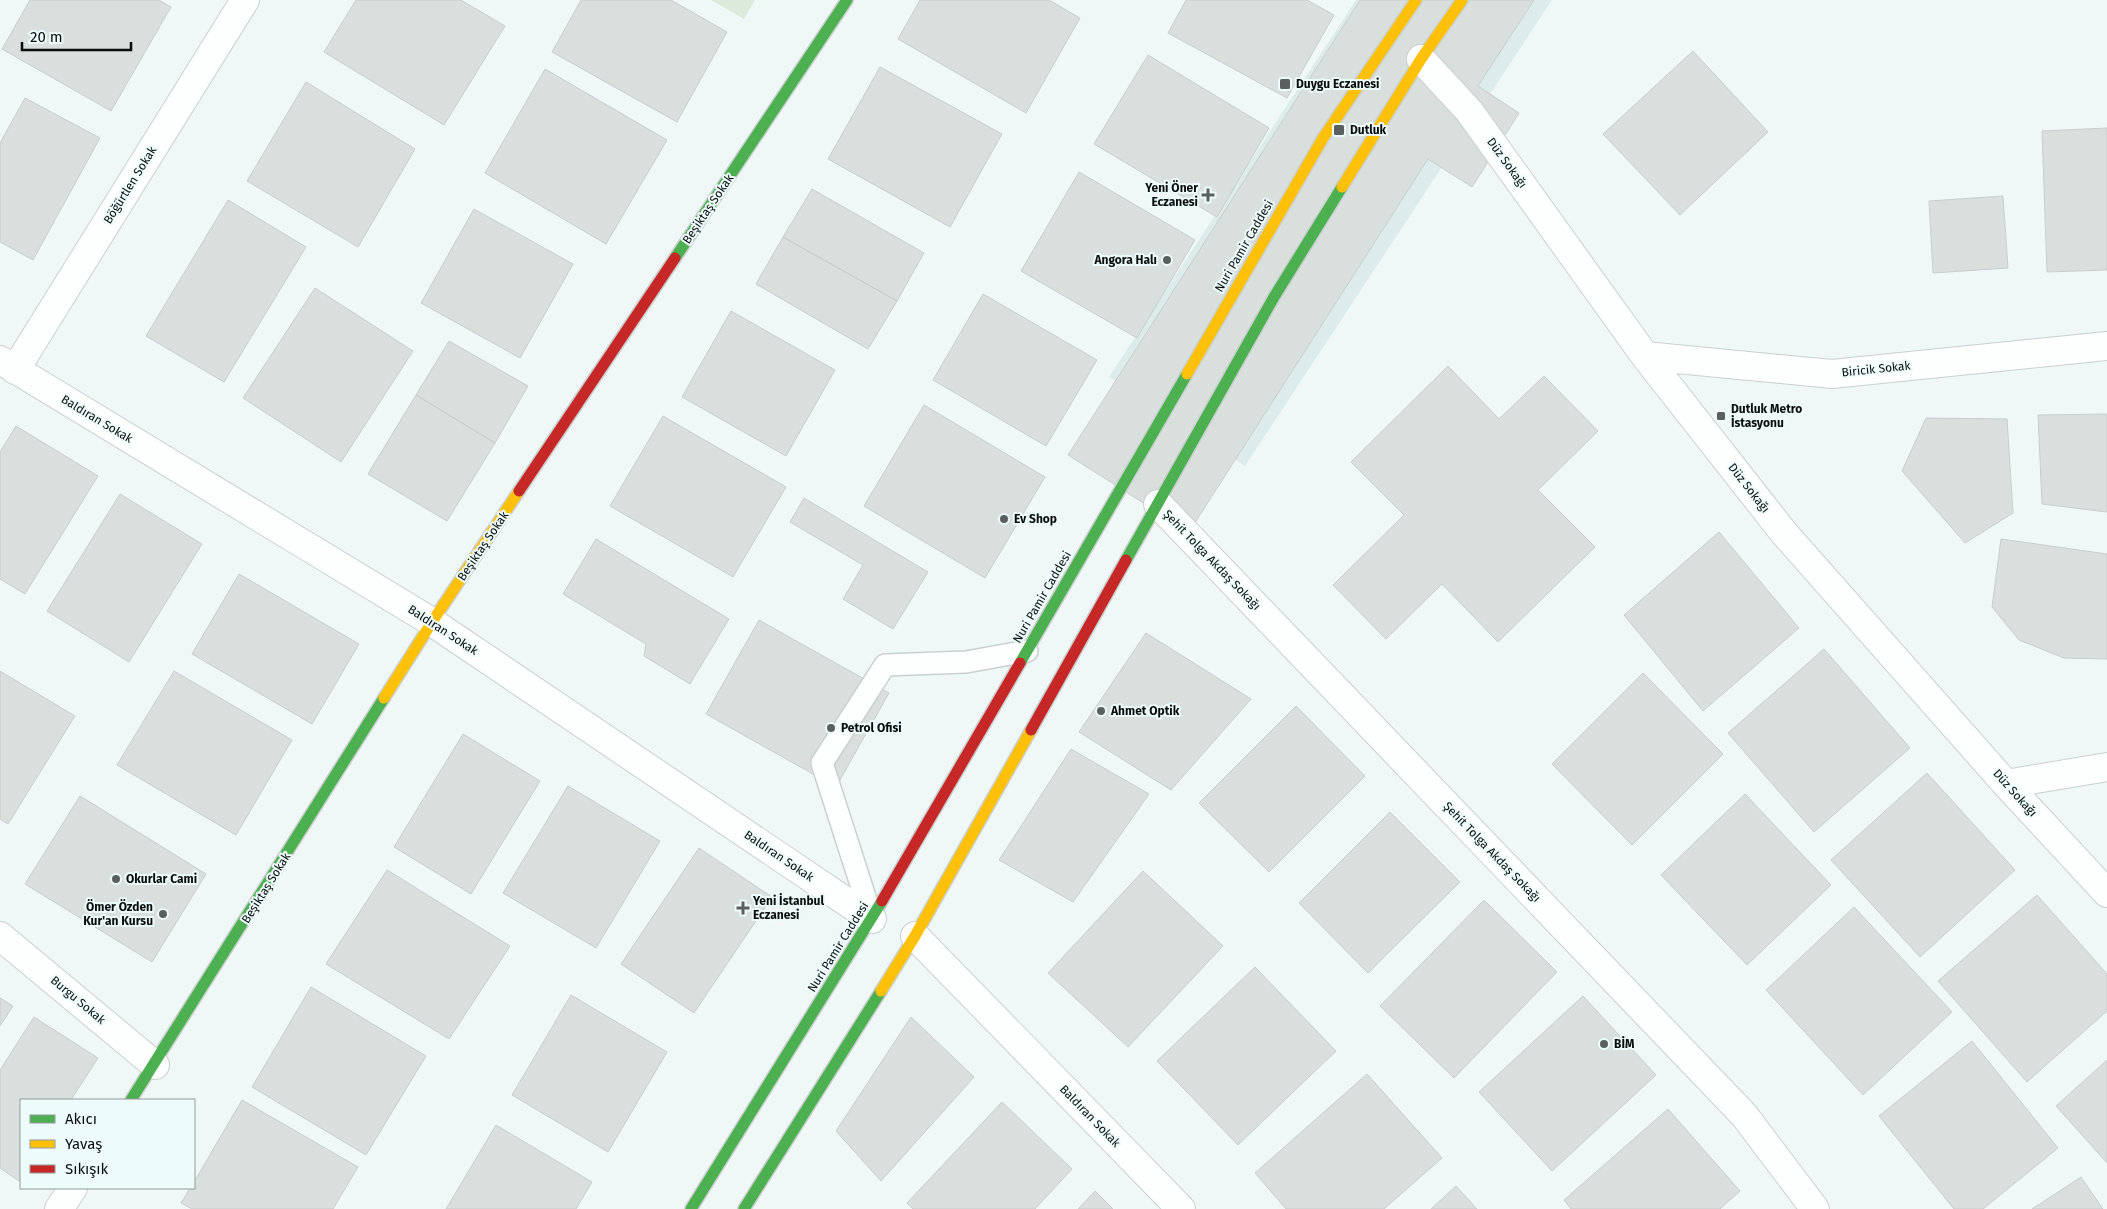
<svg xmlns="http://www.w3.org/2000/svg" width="2107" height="1209" viewBox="0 0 2107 1209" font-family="'Fira Sans',sans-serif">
	<rect width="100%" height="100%" fill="#f0f8f7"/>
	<!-- built -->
	<path fill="#dbeceb" d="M 1356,0 L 1552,0 L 1245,466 L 1109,377 Z"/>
	<!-- green -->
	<path fill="#dceadc" d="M 711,0 L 755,0 L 744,19 Z"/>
	<!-- building -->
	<path fill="#d9dfdd" stroke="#c8cdcc" d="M 30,0 L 159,0 L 171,7 L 111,111 L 2,49 Z
		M 356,0 L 461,0 L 505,26 L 444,125 L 324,52 Z
		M 581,0 L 671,0 L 727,32 L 677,122 L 552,52 Z
		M 920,0 L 1049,0 L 1080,18 L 1026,113 L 898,39 Z
		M 1186,0 L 1307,0 L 1334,15 L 1287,98 L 1168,33 Z
		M 1360,0 L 1534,0 L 1478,86 L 1519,113 L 1472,187 L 1428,159 L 1189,532 L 1068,455 Z
		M 1693,51 L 1768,132 L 1680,215 L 1603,134 Z
		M 1148,55 L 1269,128 L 1217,217 L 1094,144 Z
		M 880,67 L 1002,134 L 950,227 L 828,159 Z
		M 545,69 L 667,140 L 606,244 L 485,173 Z
		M 306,82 L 415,149 L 358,247 L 247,181 Z
		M 25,98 L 100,138 L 33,260 L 0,242 L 0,143 Z
		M 2107,128 L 2107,270 L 2047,272 L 2042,131 Z
		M 1079,172 L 1195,240 L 1137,338 L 1021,271 Z
		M 812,189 L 924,253 L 897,301 L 783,237 Z
		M 2003,196 L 2008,268 L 1933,273 L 1929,201 Z
		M 228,200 L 306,247 L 224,382 L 146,336 Z
		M 474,209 L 573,264 L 520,358 L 421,303 Z
		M 783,237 L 897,301 L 868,349 L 756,284 Z
		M 315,288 L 413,351 L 341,462 L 243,398 Z
		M 983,294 L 1097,360 L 1046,446 L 933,380 Z
		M 731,311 L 835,370 L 786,456 L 682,397 Z
		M 449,341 L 528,386 L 495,443 L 416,395 Z
		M 1448,366 L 1499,419 L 1544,376 L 1598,431 L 1538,490 L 1595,547 L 1498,642 L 1442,584 L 1386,639 L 1333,585 L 1404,515 L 1351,462 Z
		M 416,395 L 495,443 L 447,521 L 368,474 Z
		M 924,405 L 1045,477 L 985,578 L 864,506 Z
		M 2107,414 L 2107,512 L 2042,504 L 2038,415 Z
		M 663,416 L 786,487 L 733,577 L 610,506 Z
		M 1926,418 L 2007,419 L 2013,513 L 1965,543 L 1902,471 Z
		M 16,426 L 98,476 L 25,594 L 0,579 L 0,452 Z
		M 120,494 L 202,544 L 129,662 L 47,611 Z
		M 804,498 L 928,572 L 893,629 L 843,599 L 863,565 L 790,522 Z
		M 1719,532 L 1799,628 L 1703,711 L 1624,615 Z
		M 596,539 L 729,619 L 690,684 L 644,656 L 646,644 L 563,594 Z
		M 2001,539 L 2107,554 L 2107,659 L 2064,658 L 2019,640 L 1992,607 Z
		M 239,574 L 359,644 L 312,724 L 192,654 Z
		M 759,620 L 889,693 L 836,787 L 706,714 Z
		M 1146,633 L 1251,699 L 1171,790 L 1079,732 Z
		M 1824,649 L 1910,748 L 1814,832 L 1728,733 Z
		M 0,671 L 75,716 L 8,824 L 0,819 Z
		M 174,671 L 292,740 L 236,835 L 117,765 Z
		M 1643,673 L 1723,754 L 1632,845 L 1552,764 Z
		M 1296,706 L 1365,776 L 1269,872 L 1199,803 Z
		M 463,734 L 540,781 L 471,894 L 394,847 Z
		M 1071,749 L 1149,794 L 1073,902 L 999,860 Z
		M 1927,773 L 2015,870 L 1920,957 L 1831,860 Z
		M 568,786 L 660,841 L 596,948 L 503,893 Z
		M 1745,794 L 1831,885 L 1747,965 L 1661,875 Z
		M 80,796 L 206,874 L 152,962 L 25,884 Z
		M 1390,812 L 1460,882 L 1368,973 L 1299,903 Z
		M 699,848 L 772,897 L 694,1013 L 621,964 Z
		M 387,870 L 510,946 L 449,1039 L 326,964 Z
		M 1143,871 L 1223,946 L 1128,1047 L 1048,973 Z
		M 2037,895 L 2107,974 L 2107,1011 L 2027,1082 L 1938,981 Z
		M 1484,900 L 1557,972 L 1454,1078 L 1380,1006 Z
		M 1854,907 L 1952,1012 L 1863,1095 L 1766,990 Z
		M 1255,967 L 1336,1051 L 1238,1145 L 1157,1061 Z
		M 311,987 L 426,1056 L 366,1155 L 252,1087 Z
		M 571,995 L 667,1052 L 608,1152 L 512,1095 Z
		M 1583,996 L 1656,1075 L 1552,1171 L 1479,1092 Z
		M 0,998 L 13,1006 L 0,1026 Z
		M 34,1017 L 98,1058 L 71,1100 L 21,1100 L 21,1177 L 19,1181 L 0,1168 L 0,1070 Z
		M 911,1017 L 974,1077 L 881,1181 L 836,1131 Z
		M 1972,1041 L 2058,1148 L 1983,1209 L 1954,1209 L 1879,1116 Z
		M 2107,1060 L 2107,1163 L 2056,1106 Z
		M 1367,1074 L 1442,1158 L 1384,1209 L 1286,1209 L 1255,1173 Z
		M 242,1100 L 358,1167 L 333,1209 L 192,1209 L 181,1203 L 190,1188 L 194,1188 L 194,1182 Z
		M 1002,1102 L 1072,1169 L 1035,1209 L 913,1209 L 907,1203 Z
		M 1668,1109 L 1740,1191 L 1720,1209 L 1571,1209 L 1564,1200 Z
		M 496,1125 L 592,1182 L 576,1209 L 446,1209 Z
		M 2081,1177 L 2103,1209 L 2032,1209 Z
		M 1456,1186 L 1477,1209 L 1431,1209 Z
		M 1095,1191 L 1113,1209 L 1078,1209 Z"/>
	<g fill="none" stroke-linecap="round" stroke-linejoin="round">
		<!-- lane casing -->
		<g stroke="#cad0cf" stroke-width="24">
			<path id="lane" d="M 872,919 L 822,763 L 885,665 L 966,662 L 1027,651"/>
		</g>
		<!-- street casing -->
		<g stroke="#cad0cf" stroke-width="30">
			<path id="street" d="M 1421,59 L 1469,111 L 1645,356 L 1784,533 L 2006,784 L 2107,893
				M 1645,356 L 1832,374 L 2107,346
				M 0,360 L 432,622 L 872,919
				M 15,370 L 245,0
				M 1158,504 L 1744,1115 L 1815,1209
				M 2006,784 L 2107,767
				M 0,936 L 155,1065
				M 915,936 L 1181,1209
				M 59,1209 L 73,1188"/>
		</g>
		<!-- fast casing -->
		<g stroke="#cad0cf" stroke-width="14">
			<path id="fast" d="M 675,258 L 847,0
				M 1126,560 L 1274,297 L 1342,187
				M 1020,663 L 1187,374
				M 131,1100 L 384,698
				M 691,1209 L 882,901
				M 744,1209 L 881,991"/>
		</g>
		<!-- slow casing -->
		<g stroke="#cad0cf" stroke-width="14">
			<path id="slow" d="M 1342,187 L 1421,59 L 1462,0
				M 1187,374 L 1323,138 L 1416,0
				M 384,698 L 432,622 L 519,491
				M 881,991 L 915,936 L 1031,730"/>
		</g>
		<!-- jam casing -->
		<g stroke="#cad0cf" stroke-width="14">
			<path id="jam" d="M 519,491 L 675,258
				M 1031,730 L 1126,560
				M 882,901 L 1020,663"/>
		</g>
		<!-- lane -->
		<use href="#lane" stroke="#fdfefe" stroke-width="21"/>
		<!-- street -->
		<use href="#street" stroke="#fdfefe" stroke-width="28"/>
		<!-- fast -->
		<use href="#fast" stroke="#4caf50" stroke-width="11"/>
		<!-- slow -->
		<use href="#slow" stroke="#ffc107" stroke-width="11"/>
		<!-- jam -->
		<use href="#jam" stroke="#c62828" stroke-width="11"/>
	</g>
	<!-- markers -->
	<g fill="#5a5f5f" stroke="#edfbfa" stroke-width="2">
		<rect x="1279" y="78" width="12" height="12" rx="2.5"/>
		<rect x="1333" y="124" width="12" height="12" rx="2.5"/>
		<path d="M1205.5 187.5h5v5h5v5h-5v5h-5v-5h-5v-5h5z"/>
		<circle cx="1167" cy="260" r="5"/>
		<rect x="1716" y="411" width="10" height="10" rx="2.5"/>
		<circle cx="1004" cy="519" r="5"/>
		<circle cx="1101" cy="711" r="5"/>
		<circle cx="831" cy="728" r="5"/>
		<circle cx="116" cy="879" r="5"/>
		<path d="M740.5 900.5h5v5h5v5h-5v5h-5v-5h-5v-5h5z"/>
		<circle cx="163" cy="914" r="5"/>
		<circle cx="1604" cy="1044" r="5"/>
	</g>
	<g text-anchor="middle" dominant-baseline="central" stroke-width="4" stroke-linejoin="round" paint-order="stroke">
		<!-- poi labels -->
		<g font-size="12" font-weight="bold" fill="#090d0d" stroke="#edfbfa" text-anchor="start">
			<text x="1296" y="84">Duygu Eczanesi</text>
			<text x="1350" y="130">Dutluk</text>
			<text x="1198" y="188" text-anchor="end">Yeni Öner<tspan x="1198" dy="14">Eczanesi</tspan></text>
			<text x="1157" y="260" text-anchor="end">Angora Halı</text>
			<text x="1731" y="409">Dutluk Metro<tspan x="1731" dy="14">İstasyonu</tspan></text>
			<text x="1014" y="519">Ev Shop</text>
			<text x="1111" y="711">Ahmet Optik</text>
			<text x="841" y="728">Petrol Ofisi</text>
			<text x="126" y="879">Okurlar Cami</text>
			<text x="753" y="901">Yeni İstanbul<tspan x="753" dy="14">Eczanesi</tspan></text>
			<text x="153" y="907" text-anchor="end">Ömer Özden<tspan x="153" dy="14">Kur'an Kursu</tspan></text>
			<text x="1614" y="1044">BİM</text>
		</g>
		<!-- street labels -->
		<g font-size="12" fill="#090d0d" stroke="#edfbfa">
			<text transform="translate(1507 163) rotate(54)">Düz Sokağı</text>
			<text transform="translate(130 185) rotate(-58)">Böğürtlen Sokak</text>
			<text transform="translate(708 209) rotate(-56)">Beşiktaş Sokak</text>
			<text transform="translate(1244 246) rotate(-60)">Nuri Pamir Caddesi</text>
			<text transform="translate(1876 369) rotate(-6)">Biricik Sokak</text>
			<text transform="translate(97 419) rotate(31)">Baldıran Sokak</text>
			<text transform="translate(1749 488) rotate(52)">Düz Sokağı</text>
			<text transform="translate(483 546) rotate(-56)">Beşiktaş Sokak</text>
			<text transform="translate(1212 560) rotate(46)">Şehit Tolga Akdaş Sokağı</text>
			<text transform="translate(1042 597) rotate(-60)">Nuri Pamir Caddesi</text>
			<text transform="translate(443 630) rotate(33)">Baldıran Sokak</text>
			<text transform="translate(2015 793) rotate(48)">Düz Sokağı</text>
			<text transform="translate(1492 852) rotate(46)">Şehit Tolga Akdaş Sokağı</text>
			<text transform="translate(779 856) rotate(34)">Baldıran Sokak</text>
			<text transform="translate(266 888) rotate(-58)">Beşiktaş Sokak</text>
			<text transform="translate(838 947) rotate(-58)">Nuri Pamir Caddesi</text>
			<text transform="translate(78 1000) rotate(40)">Burgu Sokak</text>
			<text transform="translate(1090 1116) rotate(46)">Baldıran Sokak</text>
		</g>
	</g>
	<!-- legend -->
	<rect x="20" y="1099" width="175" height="90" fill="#edfbfa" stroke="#929c9b"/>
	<rect x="30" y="1115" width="25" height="8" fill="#4caf50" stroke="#929c9b"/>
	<text x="65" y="1124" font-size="15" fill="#090d0d">Akıcı</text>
	<rect x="30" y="1140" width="25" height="8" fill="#ffc107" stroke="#929c9b"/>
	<text x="65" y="1149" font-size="15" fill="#090d0d">Yavaş</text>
	<rect x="30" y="1165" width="25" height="8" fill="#c62828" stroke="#929c9b"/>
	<text x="65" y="1174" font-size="15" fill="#090d0d">Sıkışık</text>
	<!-- scale -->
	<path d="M22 42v8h109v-8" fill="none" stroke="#090d0d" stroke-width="2.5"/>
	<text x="30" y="42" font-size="15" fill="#090d0d" stroke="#edfbfa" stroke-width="4" paint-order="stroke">20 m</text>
</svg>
